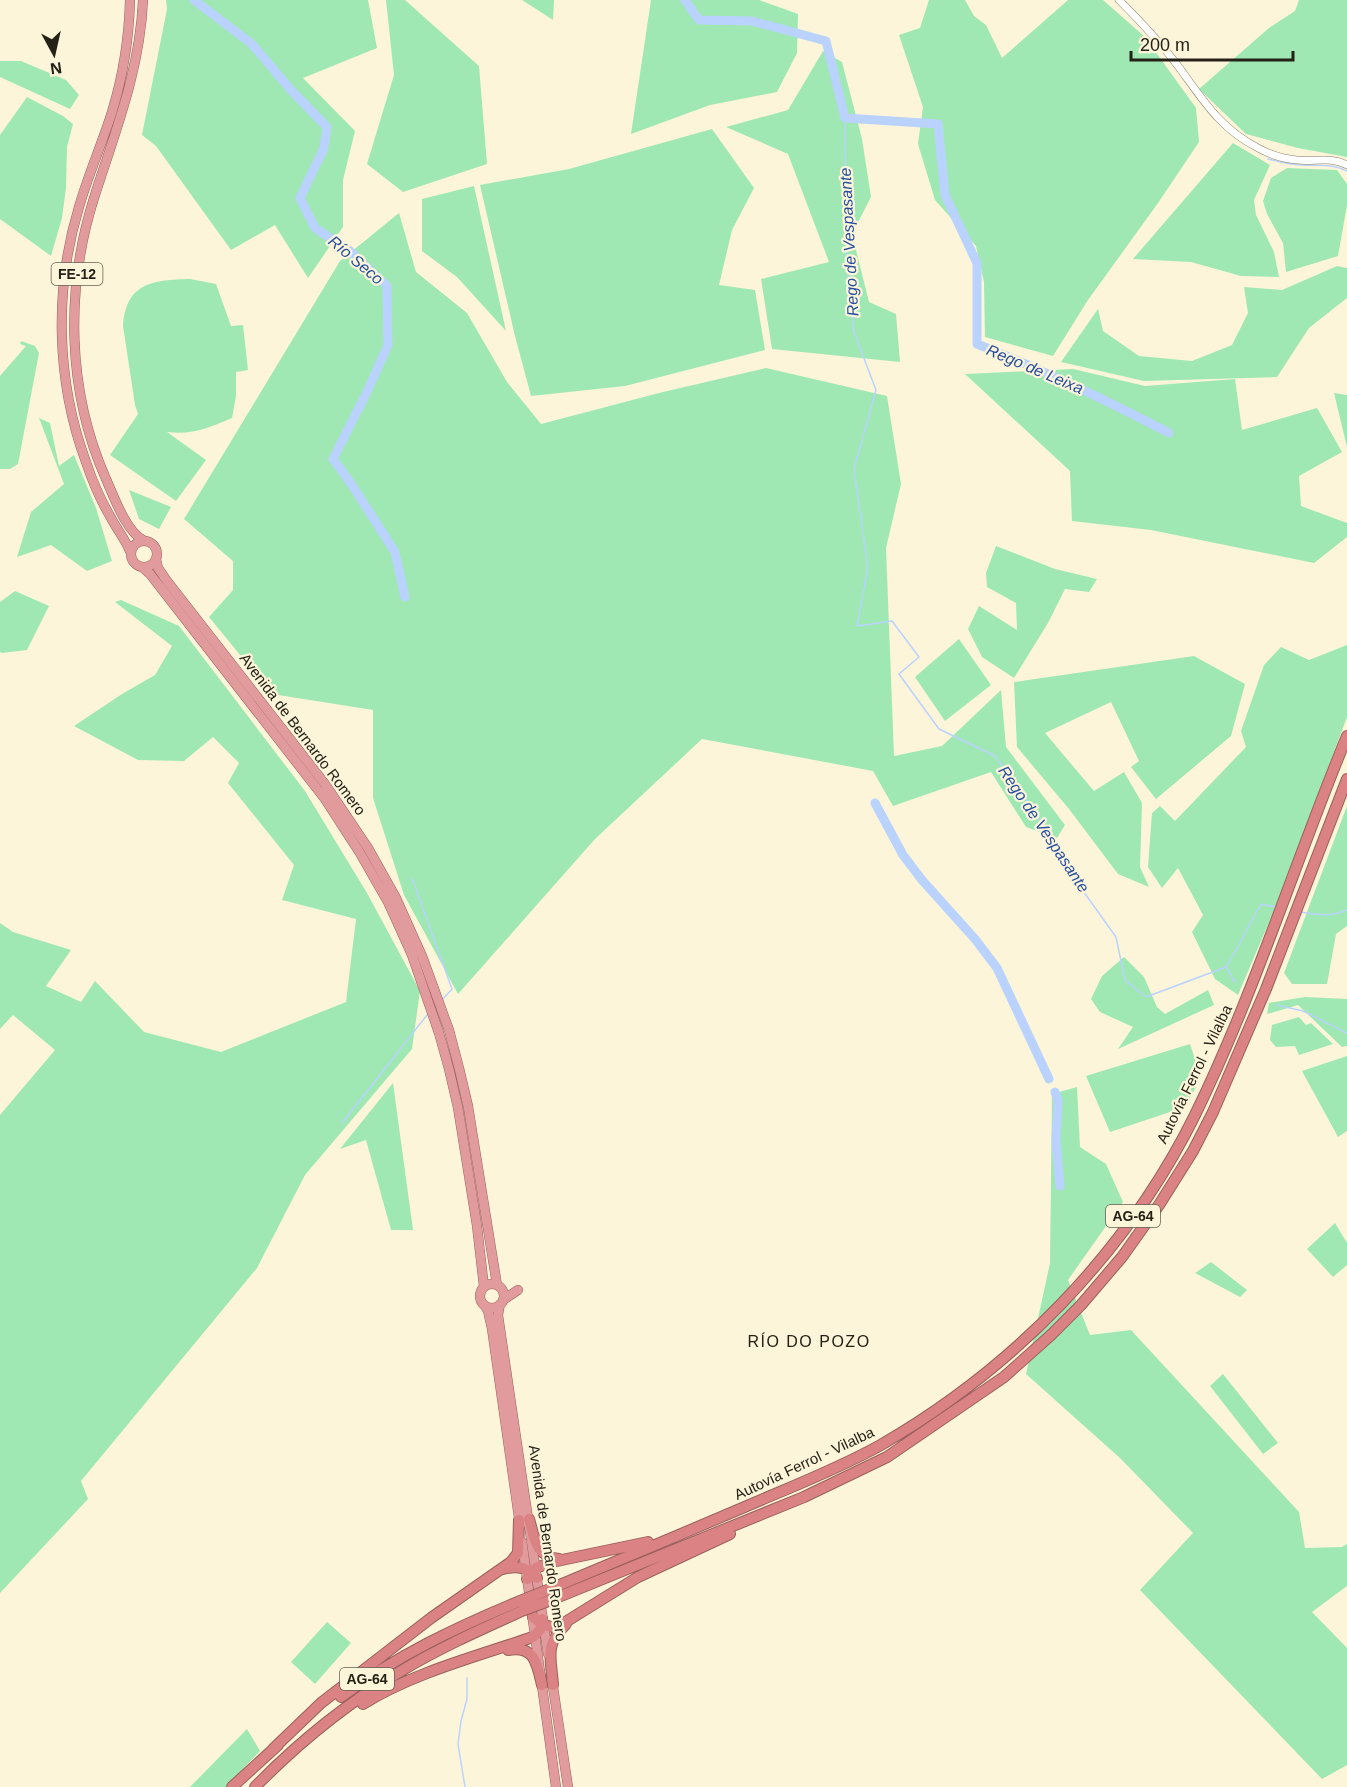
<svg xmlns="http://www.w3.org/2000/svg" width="1347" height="1787" viewBox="0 0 1347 1787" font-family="Helvetica,sans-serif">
	<rect width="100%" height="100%" fill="#fdf5d9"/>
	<!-- green -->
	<path fill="#9fe8b3" d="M 166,0 L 368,0 L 377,48 L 303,78 L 355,131 L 343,180 L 343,227 L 308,278 L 275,225 L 231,250 L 156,146 L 142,135 L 167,9 Z
		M 386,0 L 405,0 L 479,66 L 487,164 L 403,192 L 367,164 L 394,75 Z
		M 522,0 L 554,0 L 553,20 Z
		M 651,0 L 759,0 L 798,14 L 797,53 L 777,92 L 710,105 L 631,134 Z
		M 929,0 L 965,0 L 974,16 L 986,25 L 1002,58 L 1068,0 L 1103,0 L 1145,37 L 1196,108 L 1199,142 L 1158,203 L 1088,300 L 1053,356 L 985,337 L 984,282 L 976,246 L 935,200 L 918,144 L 923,107 L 899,35 L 920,28 Z
		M 1299,0 L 1347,0 L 1347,157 L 1298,148 L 1246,134 L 1199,89 L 1269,28 L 1295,11 Z
		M 823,51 L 842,62 L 862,139 L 871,197 L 852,234 L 869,302 L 896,314 L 900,362 L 772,349 L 761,279 L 829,262 L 788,154 L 726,127 L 788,110 Z
		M 0,61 L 21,61 L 66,80 L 79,95 L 70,109 L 0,77 Z
		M 27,97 L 63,116 L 73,124 L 67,147 L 66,188 L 62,218 L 51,256 L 0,219 L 0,135 Z
		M 712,129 L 754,188 L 732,230 L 719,285 L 755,290 L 765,350 L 625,386 L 531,396 L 515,336 L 480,185 L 569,169 Z
		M 1233,143 L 1270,165 L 1254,200 L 1256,215 L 1274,252 L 1279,277 L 1241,276 L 1191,262 L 1133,259 Z
		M 1287,168 L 1337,170 L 1347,184 L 1347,205 L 1338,256 L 1286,272 L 1283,243 L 1267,214 L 1263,201 L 1271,178 Z
		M 474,186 L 506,331 L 457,277 L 422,251 L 422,199 Z
		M 399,213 L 416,272 L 467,313 L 507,382 L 541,424 L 659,393 L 766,368 L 887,396 L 901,484 L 886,548 L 894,756 L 942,746 L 1001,690 L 1006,747 L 1065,825 L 1057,838 L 1026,827 L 991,772 L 893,806 L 873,771 L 702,739 L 595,839 L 458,994 L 404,895 L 373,798 L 373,710 L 272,694 L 209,617 L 233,590 L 233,561 L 184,519 L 340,261 Z
		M 1337,266 L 1347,268 L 1347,298 L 1309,328 L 1277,377 L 1144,381 L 1061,362 L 1098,309 L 1103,331 L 1139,356 L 1192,361 L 1232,345 L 1248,313 L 1244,287 L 1282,290 Z
		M 190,279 L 216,284 L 231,326 L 243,325 L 248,370 L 236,372 L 236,396 L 232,418 C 209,428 193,435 167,432 L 206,460 L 176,501 L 110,455 L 138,414 L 135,405 L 123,326 C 126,282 154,280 190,279 Z
		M 21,341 L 35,346 L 39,353 L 18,464 L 10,469 L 0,469 L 0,376 L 26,346 L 20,344 Z
		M 1073,369 L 1145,386 L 1235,379 L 1242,430 L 1317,408 L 1342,452 L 1299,476 L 1301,506 L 1347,523 L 1347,537 L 1314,563 L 1151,530 L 1072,521 L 1070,471 L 965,374 Z
		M 1334,393 L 1347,395 L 1347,447 Z
		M 39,418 L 50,423 L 59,466 L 74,455 L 96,508 L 112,561 L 87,571 L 51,545 L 17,557 L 31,512 L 64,484 Z
		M 129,490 L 171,507 L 159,529 L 139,519 Z
		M 996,546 L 1055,569 L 1097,579 L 1089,592 L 1065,589 L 1048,623 L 1014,678 L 982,657 L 968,629 L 979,606 L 1017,630 L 1016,603 L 987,587 L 986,573 Z
		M 15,591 L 49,606 L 27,650 L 2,653 L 0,652 L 0,602 Z
		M 121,600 L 179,626 L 305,791 L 367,893 L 420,991 L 412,1049 L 305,1175 L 257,1268 L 81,1481 L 88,1499 L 0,1593 L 0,1115 L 55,1050 L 13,1015 L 0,1029 L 0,923 L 13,932 L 71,950 L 46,986 L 81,1002 L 95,981 L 144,1032 L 221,1052 L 346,1002 L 356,919 L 282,900 L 294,865 L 228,783 L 239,763 L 213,737 L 184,761 L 138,760 L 74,726 L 122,694 L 155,675 L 172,646 L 115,602 Z
		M 959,639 L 991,685 L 945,721 L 915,677 Z
		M 1347,645 L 1347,717 L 1278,901 L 1238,995 L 1215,979 L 1192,932 L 1203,915 L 1178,868 L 1162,888 L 1148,867 L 1152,813 L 1160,806 L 1175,821 L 1246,747 L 1241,731 L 1264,665 L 1281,647 L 1309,660 Z
		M 1194,656 L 1245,684 L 1231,736 L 1156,799 L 1131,767 L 1139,761 L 1111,702 L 1045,733 L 1094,791 L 1124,772 L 1142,803 L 1140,867 L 1149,887 L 1118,874 L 1069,809 L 1017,747 L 1014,682 Z
		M 1347,806 L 1347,926 L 1336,934 L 1327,984 L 1292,984 L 1284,973 Z
		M 1124,957 L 1144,977 L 1157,1007 L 1165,1014 L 1208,990 L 1214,1005 L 1118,1049 L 1133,1027 L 1100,1012 L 1091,999 L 1102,976 Z
		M 1305,997 L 1347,999 L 1347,1046 L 1342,1047 L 1298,1005 L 1267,1014 L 1269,1003 Z
		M 1299,1017 L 1306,1025 L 1311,1023 L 1333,1044 L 1299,1055 L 1295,1046 L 1276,1047 L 1270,1040 L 1272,1025 Z
		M 1190,1044 L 1196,1062 L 1190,1073 L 1196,1087 L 1185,1107 L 1110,1132 L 1086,1076 Z
		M 1347,1056 L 1347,1131 L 1338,1137 L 1302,1071 Z
		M 393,1083 L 413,1230 L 391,1230 L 366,1140 L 340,1149 Z
		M 1077,1087 L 1080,1147 L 1106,1164 L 1123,1202 L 1068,1280 L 1090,1335 L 1131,1330 L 1299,1512 L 1305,1548 L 1342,1547 L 1347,1544 L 1347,1586 L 1312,1612 L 1347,1648 L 1347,1765 L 1322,1779 L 1140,1590 L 1193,1533 L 1120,1458 L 1026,1374 L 1050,1263 L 1052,1094 Z
		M 1335,1223 L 1347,1243 L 1347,1265 L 1333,1277 L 1307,1249 Z
		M 1211,1262 L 1247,1290 L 1240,1297 L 1195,1273 Z
		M 1223,1374 L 1278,1443 L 1263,1454 L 1210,1386 Z
		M 327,1622 L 351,1643 L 315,1684 L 291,1662 Z
		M 247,1729 L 260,1751 L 226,1787 L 190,1787 Z"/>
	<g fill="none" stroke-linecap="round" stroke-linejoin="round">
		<!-- stream -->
		<path stroke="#b9d2fe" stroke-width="1.5" d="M 845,118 L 847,265 L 854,332 L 876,390 L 854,469 L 868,568 L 857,626 L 892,621 L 919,657 L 899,674 L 939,729 L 995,756 L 1044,825 L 1061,860 L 1116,937 L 1125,980 L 1146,997 L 1226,967 L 1235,982
			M 1268,159 C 1279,162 1290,165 1301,165 C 1318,166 1332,163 1347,171
			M 412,878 L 452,989 L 443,999
			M 1301,912 C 1317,915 1332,917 1347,910
			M 1227,966 L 1261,904 L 1276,907
			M 1277,1005 L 1303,1011 L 1347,1033
			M 342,1123 L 427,1015
			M 465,1787 L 458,1744 L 461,1721 L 467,1699 L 467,1678"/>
		<!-- river -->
		<path stroke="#b9d2fe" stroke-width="9" d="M 194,0 L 252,44 L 290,89 L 327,127 L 324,148 L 300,198 L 315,228 L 350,251 L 387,286 L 388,345 L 366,394 L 333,459 L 350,482 L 395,552 L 405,597
			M 685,0 L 699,20 L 752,21 L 826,41 L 845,118 L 938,124 L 945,195 L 977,263 L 977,344 C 1043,370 1106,400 1169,433
			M 875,803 L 903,855 L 922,880 L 975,939 L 997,968 L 1049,1079
			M 1055,1092 L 1058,1101 L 1056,1141 L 1060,1186"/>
		<!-- tertiary casing -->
		<g stroke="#857d65" stroke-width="8">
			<path id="tertiary" d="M 1119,0 C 1139,20 1158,40 1175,62 C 1201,96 1217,127 1258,148 C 1269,154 1284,159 1297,160 C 1315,162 1330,156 1347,165"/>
		</g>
		<!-- trunk casing -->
		<g stroke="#9a605e" stroke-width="10">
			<path id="trunk" d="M 143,0 C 140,71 115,132 94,198 C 65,290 67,391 106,479 C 114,497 126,531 143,540
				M131 554a13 13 0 1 1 26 0a13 13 0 1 1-26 0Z
				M 130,551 C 125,539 116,528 110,516 C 100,499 92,480 86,462 C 56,381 54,289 79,207 C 88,175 102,144 112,112 C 123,76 129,38 130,0
				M 156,559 L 158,568 L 167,581 L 325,784 L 368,848 L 396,898 L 422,956 L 449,1030 L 459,1068 L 468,1106 L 497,1285
				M 142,567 L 150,574 L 325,799 L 360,853 L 388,902 L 412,955 L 439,1033 L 449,1069 L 458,1108 L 477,1226 L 484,1287
				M480 1296a12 12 0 1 1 24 0a12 12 0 1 1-24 0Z
				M 503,1300 L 518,1290
				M 500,1304 L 498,1315 L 548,1654
				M 485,1306 L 488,1311 L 492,1329 L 520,1525
				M 522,1542 L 556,1787
				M 552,1680 L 568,1787"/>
		</g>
		<!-- motorway casing -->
		<g stroke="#9a605e" stroke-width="12">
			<path id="motorway" d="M 529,1519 C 535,1539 535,1556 559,1559
				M 503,1569 C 518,1565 526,1567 537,1578
				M 527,1579 L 536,1568 L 552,1562 L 648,1542
				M 550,1589 C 620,1560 691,1530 761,1500 C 801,1483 841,1467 879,1446 C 1013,1369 1126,1254 1195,1115 C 1255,992 1295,862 1347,736
				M 551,1600 L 804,1497 L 887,1457 L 1004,1377 L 1051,1335 L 1081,1305 L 1122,1257 L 1159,1205 L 1193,1151 L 1213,1112 L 1266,989 L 1347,779
				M 533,1617 C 542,1624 548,1629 559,1626 L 638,1577 L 730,1534
				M 508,1650 C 535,1645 537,1664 542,1685
				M 553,1685 C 551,1656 544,1646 566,1624
				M 341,1697 C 396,1656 457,1627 520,1601
				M 363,1704 C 412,1673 478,1656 533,1637 L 540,1630 L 542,1619
				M 273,1749 L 321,1703 L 431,1618 L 511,1562 L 518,1553 L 519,1520
				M 232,1787 L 278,1745
				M 255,1787 C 297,1744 349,1702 401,1671 C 441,1647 482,1629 524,1610"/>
		</g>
		<!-- tertiary -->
		<use href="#tertiary" stroke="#fff" stroke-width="7"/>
		<!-- trunk -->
		<use href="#trunk" stroke="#e29b9c" stroke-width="9"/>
		<!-- motorway -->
		<use href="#motorway" stroke="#da8284" stroke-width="10"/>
		<!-- motorway-bridge casing -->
		<g stroke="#9a605e" stroke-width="12" stroke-linecap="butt">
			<path id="motorway-bridge" d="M 520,1601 L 550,1589
				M 524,1610 L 551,1600"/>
		</g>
		<!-- motorway-bridge -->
		<use href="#motorway-bridge" stroke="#da8284" stroke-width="10"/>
	</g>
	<g text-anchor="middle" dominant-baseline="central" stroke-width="4.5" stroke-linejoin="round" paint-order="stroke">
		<!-- shield labels -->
		<g fill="#fdf5d9" stroke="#656151" stroke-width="1.5">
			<rect x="51.5" y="263" width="51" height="22" rx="4.5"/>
			<rect x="1106" y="1205" width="54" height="22" rx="4.5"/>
			<rect x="340" y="1668" width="54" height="22" rx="4.5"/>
		</g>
		<g font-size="14" font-weight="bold" fill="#242117">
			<text x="77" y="274">FE-12</text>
			<text x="1133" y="1216">AG-64</text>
			<text x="367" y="1679">AG-64</text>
		</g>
		<!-- street labels -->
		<g font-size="15" fill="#242117" stroke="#fdf5d9">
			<text transform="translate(303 734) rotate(53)">Avenida de Bernardo Romero</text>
			<text transform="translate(1194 1074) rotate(-64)">Autovía Ferrol - Vilalba</text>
			<text transform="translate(804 1463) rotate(-25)">Autovía Ferrol - Vilalba</text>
			<text transform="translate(548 1543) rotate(82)">Avenida de Bernardo Romero</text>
		</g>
		<!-- water labels -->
		<g font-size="16" font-style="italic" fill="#254ea1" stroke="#fdf5d9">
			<text transform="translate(849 242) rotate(-93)">Rego de Vespasante</text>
			<text transform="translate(356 260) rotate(40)">Río Seco</text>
			<text transform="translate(1035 369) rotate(23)">Rego de Leixa</text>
			<text transform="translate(1044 829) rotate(56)">Rego de Vespasante</text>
		</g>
		<!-- neighbourhood labels -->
		<g font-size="16" letter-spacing="1.5" fill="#242117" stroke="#fdf5d9">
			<text x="809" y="1341">RÍO DO POZO</text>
		</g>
	</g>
	<!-- north arrow -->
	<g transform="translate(54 54) rotate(172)" stroke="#fdf5d9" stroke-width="4.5" paint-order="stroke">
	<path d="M0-4.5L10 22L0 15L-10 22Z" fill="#242117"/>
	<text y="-9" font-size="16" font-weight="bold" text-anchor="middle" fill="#242117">N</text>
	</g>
	<!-- scale -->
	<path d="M1131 51v9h162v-9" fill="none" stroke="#242117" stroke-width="3"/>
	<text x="1140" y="51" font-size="18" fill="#242117" stroke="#fdf5d9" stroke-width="4.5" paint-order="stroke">200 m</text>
</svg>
